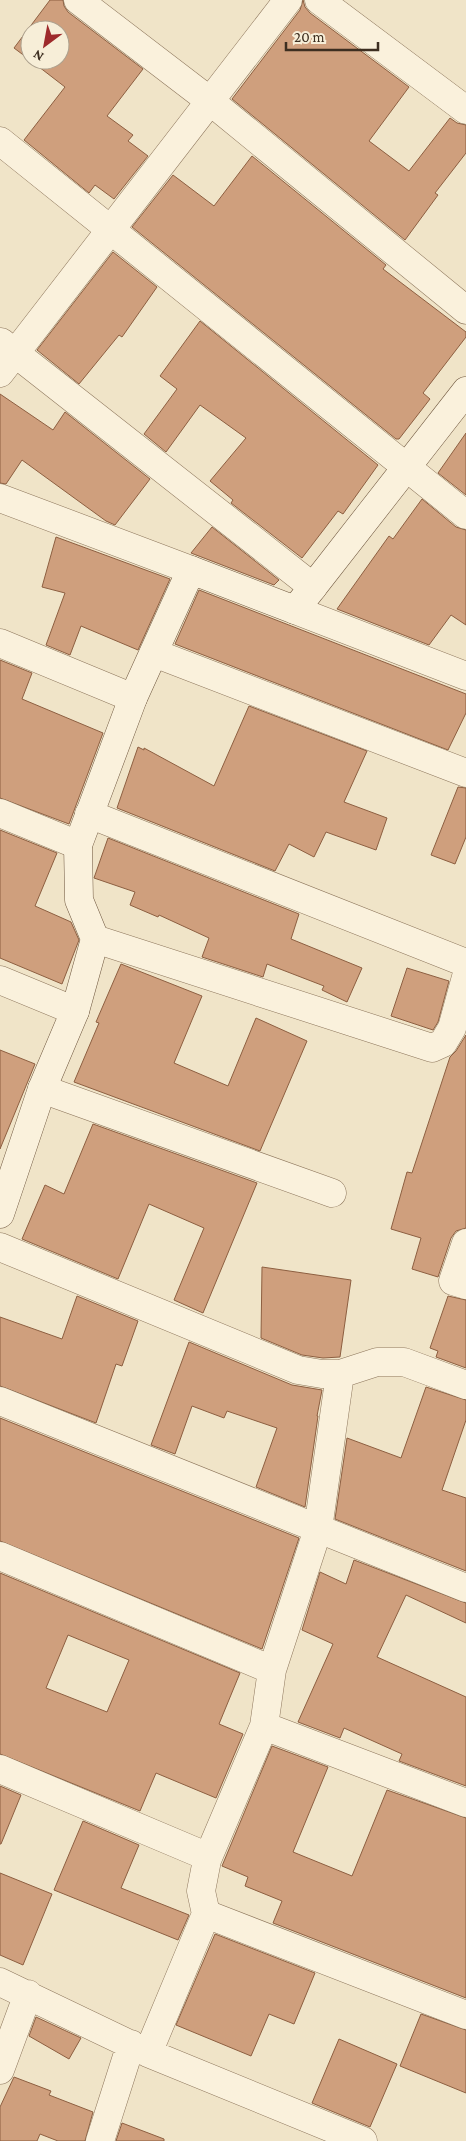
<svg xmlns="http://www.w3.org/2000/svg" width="466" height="2141" viewBox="0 0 466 2141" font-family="'Crimson Pro',serif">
	<rect width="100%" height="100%" fill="#f0e4c8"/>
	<!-- building -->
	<path fill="#cf9f7d" stroke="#8d5f41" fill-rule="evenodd" d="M 50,0 L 63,0 L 64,6 L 68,12 L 143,69 L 107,116 L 133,135 L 128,141 L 148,156 L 114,199 L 95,185 L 89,193 L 24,140 L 65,87 L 30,60 L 60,60 L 60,30 L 30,30 L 30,60 L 14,48 Z
		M 303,0 L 305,7 L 310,13 L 409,87 L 369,141 L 409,171 L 450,118 L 457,123 L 466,125 L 466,153 L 435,193 L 438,195 L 405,240 L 232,99 L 300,10 Z
		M 252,156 L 386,265 L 383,269 L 466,332 L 466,337 L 423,393 L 430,399 L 399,439 L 396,439 L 132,227 L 173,175 L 214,206 Z
		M 113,252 L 157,287 L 122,337 L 119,335 L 79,384 L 37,350 Z
		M 200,321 L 378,465 L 343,514 L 338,511 L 302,558 L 231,503 L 233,500 L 210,481 L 246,438 L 200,405 L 166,452 L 144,434 L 177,389 L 160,376 Z
		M 0,394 L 53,430 L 65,412 L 150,479 L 115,525 L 106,521 L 22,460 L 6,484 L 0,483 Z
		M 466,433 L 466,495 L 438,473 Z
		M 422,499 L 456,527 L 466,530 L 466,625 L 451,615 L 429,645 L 337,609 L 389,536 L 393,539 Z
		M 212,527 L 279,580 L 274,585 L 191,553 Z
		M 56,537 L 170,579 L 138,650 L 81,626 L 70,655 L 46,645 L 65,593 L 42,587 Z
		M 199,590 L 466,694 L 466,713 L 448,750 L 175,644 Z
		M 0,660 L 32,673 L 22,699 L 103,733 L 69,824 L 0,798 Z
		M 249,706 L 367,751 L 344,802 L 387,818 L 376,850 L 326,832 L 314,857 L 289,844 L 275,871 L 117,808 L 138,747 L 144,750 L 144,748 L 214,786 Z
		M 458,787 L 466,788 L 466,837 L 455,864 L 431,855 Z
		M 0,830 L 57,853 L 35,906 L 71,922 L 79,940 L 62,984 L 0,958 Z
		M 108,838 L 299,914 L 291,939 L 362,968 L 347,1002 L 322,990 L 324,986 L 267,964 L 263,977 L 202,957 L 209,938 L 159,915 L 158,917 L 130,905 L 135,892 L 94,878 Z
		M 121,964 L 202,996 L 174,1063 L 228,1086 L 256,1018 L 307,1041 L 260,1151 L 74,1082 L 99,1023 L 96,1022 Z
		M 407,968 L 449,981 L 438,1022 L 433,1030 L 391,1016 Z
		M 466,1035 L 466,1228 L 456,1231 L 451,1238 L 438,1277 L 412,1269 L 421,1238 L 391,1229 L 407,1172 L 412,1173 L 450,1057 L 456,1051 Z
		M 0,1050 L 35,1064 L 0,1149 Z
		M 93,1124 L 257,1183 L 203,1313 L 174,1300 L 204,1228 L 149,1204 L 118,1279 L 22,1239 L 45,1185 L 64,1194 Z
		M 262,1267 L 351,1280 L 340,1357 L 323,1358 L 302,1355 L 261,1338 Z
		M 77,1296 L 138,1321 L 122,1366 L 116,1364 L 96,1423 L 0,1386 L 0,1317 L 62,1339 Z
		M 448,1296 L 466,1300 L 466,1368 L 436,1357 L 438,1351 L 430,1348 Z
		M 189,1342 L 292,1385 L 322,1390 L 317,1416 L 318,1416 L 305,1507 L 256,1487 L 277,1428 L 227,1411 L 224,1418 L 192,1406 L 175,1454 L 151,1445 Z
		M 426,1387 L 466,1400 L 466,1420 L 442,1490 L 466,1498 L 466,1571 L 335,1519 L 347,1438 L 401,1458 Z
		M 0,1418 L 299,1538 L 262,1649 L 0,1541 Z
		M 354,1560 L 466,1603 L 466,1623 L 406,1595 L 377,1657 L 466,1697 L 466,1786 L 399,1761 L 402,1754 L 344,1728 L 340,1738 L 298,1722 L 333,1644 L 302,1630 L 320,1572 L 346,1584 Z
		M 0,1573 L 240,1673 L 219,1724 L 243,1734 L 216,1798 L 156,1773 L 140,1811 L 0,1754 ZM 68,1635 L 129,1660 L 107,1712 L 46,1688 Z
		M 272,1746 L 328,1767 L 293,1852 L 352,1876 L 387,1790 L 466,1818 L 466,1998 L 273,1923 L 282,1901 L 245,1886 L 248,1877 L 222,1866 Z
		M 0,1786 L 21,1795 L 1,1844 L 0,1844 Z
		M 83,1821 L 139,1845 L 121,1888 L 189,1915 L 178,1940 L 54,1890 Z
		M 0,1873 L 52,1894 L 23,1965 L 0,1955 Z
		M 215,1934 L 315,1973 L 294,2024 L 269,2014 L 251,2056 L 176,2025 Z
		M 421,2014 L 466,2030 L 466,2093 L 400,2066 Z
		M 36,2017 L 81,2038 L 69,2059 L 29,2036 Z
		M 339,2039 L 397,2064 L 370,2127 L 312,2103 Z
		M 14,2077 L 51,2091 L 49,2095 L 93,2112 L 85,2141 L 58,2141 L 40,2134 L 37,2141 L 0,2141 L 0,2107 Z
		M 122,2123 L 164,2139 L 164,2141 L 116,2141 Z"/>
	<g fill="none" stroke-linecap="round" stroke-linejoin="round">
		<!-- street casing -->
		<g stroke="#8d765c" stroke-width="29">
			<path id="street" d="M 78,0 L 210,101 L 466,310
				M 319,0 L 466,110
				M 0,141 L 466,515
				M 1,342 L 313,587
				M 0,373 L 288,0
				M 0,498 L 191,570
				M 295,610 L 466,676
				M 0,643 L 133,698
				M 154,653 L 466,773
				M 0,813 L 78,845
				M 89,814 L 466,963
				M 95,939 L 432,1048 L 443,1043 L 452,1028 L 466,977
				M 0,980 L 75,1011
				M 42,1089 L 332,1193
				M 466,1243 L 453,1281 L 466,1285
				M 0,1247 L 298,1370 L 322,1374 L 340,1374 L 377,1362 L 404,1362 L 466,1385
				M 0,1401 L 466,1588
				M 0,1556 L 272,1670 L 264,1726 L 466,1803
				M 272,1670 L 318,1529 L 340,1374
				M 0,1769 L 199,1853 L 207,1860 L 201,1891 L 206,1914 L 466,2015
				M 207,1860 L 264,1726
				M 0,1982 L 148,2053 L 363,2141
				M 148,2053 L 206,1914
				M 0,2070 L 28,1994
				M 100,2141 L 131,2044"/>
		</g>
		<!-- secondary casing -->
		<g stroke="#6f573f" stroke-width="29">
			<path id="secondary" d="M 0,1214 L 42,1089 L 75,1011 L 95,939 L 79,900 L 78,845 L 133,698 L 191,570 L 295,610 L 466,391"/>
		</g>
		<!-- street -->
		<use href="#street" stroke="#faf1dc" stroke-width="28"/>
		<!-- secondary -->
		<use href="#secondary" stroke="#faf1dc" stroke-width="28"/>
	</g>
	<!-- north arrow -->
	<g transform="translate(45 45) rotate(212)"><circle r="24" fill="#f7eed8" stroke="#ada18e"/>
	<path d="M0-4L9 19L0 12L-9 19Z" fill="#9e2a2b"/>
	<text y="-8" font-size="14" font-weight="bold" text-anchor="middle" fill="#3d2e20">N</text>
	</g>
	<!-- scale -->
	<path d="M286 42v8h92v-8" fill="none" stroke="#3d2e20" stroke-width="2.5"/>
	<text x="294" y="42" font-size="15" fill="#3d2e20" stroke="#f7eed8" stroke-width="4" paint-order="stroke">20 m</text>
</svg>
